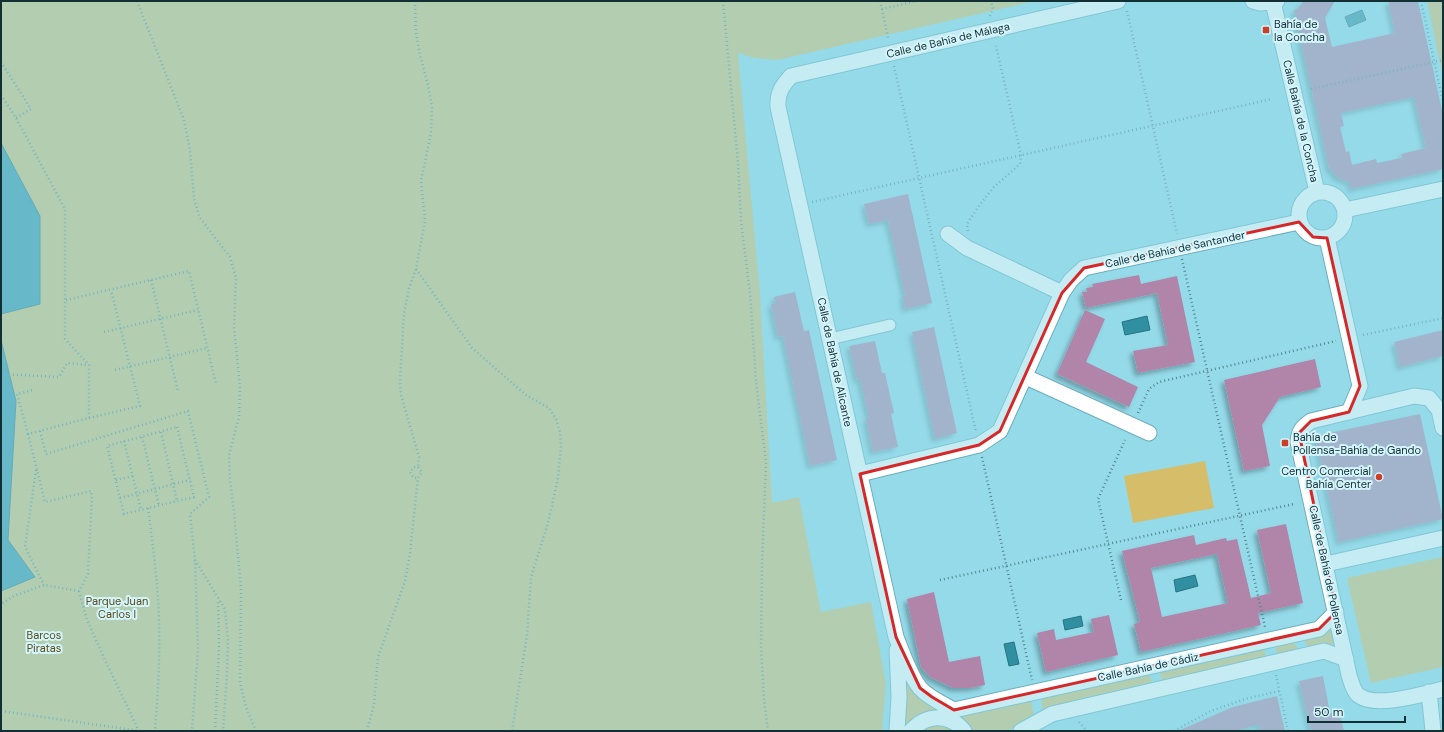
<svg xmlns="http://www.w3.org/2000/svg" width="1444" height="732" viewBox="0 0 1444 732" font-family="'DM Sans',sans-serif">
	<defs>
		<filter id="shadow"><feDropShadow dx="-3.5" dy="3.5" stdDeviation="2" flood-color="#0004"/></filter>
	</defs>
	<rect width="100%" height="100%" fill="#95dae9"/>
	<!-- green -->
	<path fill="#d6bd6a" d="M 1,1 L 1035,1 L 777,60 L 754,58 L 738,53 L 760,294 L 772,503 L 799,497 L 821,612 L 871,602 L 886,684 L 882,731 L 1,731 Z
		M 1427,1 L 1443,1 L 1443,77 Z
		M 1205,461 L 1214,508 L 1133,523 L 1124,476 Z
		M 1443,557 L 1443,667 L 1371,683 L 1347,578 Z
		M 1332,627 L 1335,644 L 1322,644 L 1308,647 L 1303,638 L 1320,634 Z
		M 1293,641 L 1298,649 L 1277,654 L 1275,645 Z
		M 1264,647 L 1266,657 L 1162,680 L 1159,671 Z
		M 1149,673 L 1152,682 L 1076,700 L 1043,712 L 1041,698 Z
		M 905,679 L 908,679 L 939,710 L 939,712 L 905,728 Z
		M 1031,699 L 1034,717 L 1007,731 L 968,731 L 958,719 L 962,715 Z
		M 937,722 L 958,731 L 917,731 Z"/>
	<!-- water -->
	<path fill="#3090a2" stroke="#277381" d="M 1362,10 L 1366,20 L 1349,27 L 1345,17 Z
		M 1,143 L 40,216 L 40,304 L 1,314 Z
		M 1147,316 L 1150,330 L 1125,335 L 1122,322 Z
		M 1,340 L 16,401 L 8,540 L 35,577 L 1,591 Z
		M 1195,575 L 1198,586 L 1176,592 L 1174,580 Z
		M 1081,616 L 1083,626 L 1065,630 L 1063,620 Z
		M 1014,642 L 1019,664 L 1009,666 L 1004,644 Z"/>
	<!-- building -->
	<path fill="#b085a9" fill-rule="evenodd" filter="url(#shadow)" d="M 1303,1 L 1335,1 L 1325,18 L 1332,47 L 1395,33 L 1388,1 L 1418,1 L 1443,115 L 1443,169 L 1351,189 L 1350,182 L 1338,178 L 1329,168 L 1294,10 L 1298,9 ZM 1414,97 L 1426,148 L 1401,154 L 1402,158 L 1377,163 L 1376,159 L 1352,165 L 1349,151 L 1346,152 L 1340,127 L 1344,126 L 1341,113 Z
		M 908,194 L 932,303 L 905,309 L 903,296 L 905,295 L 888,220 L 869,224 L 864,204 Z
		M 1139,275 L 1141,284 L 1177,276 L 1195,362 L 1138,373 L 1133,351 L 1168,345 L 1157,293 L 1086,308 L 1082,292 L 1087,292 L 1086,288 L 1093,287 L 1092,284 Z
		M 795,292 L 804,331 L 809,330 L 837,460 L 810,466 L 783,336 L 778,337 L 771,304 L 776,303 L 774,297 Z
		M 1085,310 L 1105,319 L 1086,362 L 1138,387 L 1129,407 L 1057,374 Z
		M 934,327 L 957,433 L 935,439 L 912,332 Z
		M 1443,330 L 1443,356 L 1400,367 L 1394,342 Z
		M 875,341 L 882,373 L 885,373 L 894,413 L 891,414 L 898,447 L 873,452 L 866,419 L 869,418 L 860,379 L 857,380 L 849,346 Z
		M 1315,359 L 1321,387 L 1280,397 L 1262,425 L 1270,466 L 1244,471 L 1224,380 Z
		M 1420,414 L 1443,519 L 1339,542 L 1315,436 Z
		M 1286,524 L 1303,603 L 1258,613 L 1261,625 L 1141,652 L 1134,624 L 1140,622 L 1122,551 L 1194,535 L 1196,545 L 1226,538 L 1227,541 L 1237,539 L 1251,598 L 1271,593 L 1257,530 ZM 1217,554 L 1228,603 L 1162,617 L 1151,568 Z
		M 934,592 L 949,662 L 980,656 L 985,685 L 970,688 L 953,688 L 930,677 L 921,667 L 907,599 Z
		M 1109,615 L 1118,655 L 1046,672 L 1037,633 L 1054,629 L 1056,640 L 1094,632 L 1091,619 Z
		M 1323,676 L 1330,713 L 1339,711 L 1344,731 L 1311,731 L 1299,681 Z
		M 1277,696 L 1285,731 L 1260,731 L 1259,724 L 1236,731 L 1178,731 L 1233,707 Z"/>
	<g fill="none" stroke-linecap="round" stroke-linejoin="round">
		<!-- pedestrian casing -->
		<g stroke="#6aaebc" stroke-width="13">
			<path id="pedestrian" d="M 830,339 L 890,325"/>
		</g>
		<!-- minor casing -->
		<g stroke="#6aaebc" stroke-width="17">
			<path id="minor" d="M 1253,1 L 1260,3 L 1277,1
				M 1273,2 L 1317,192
				M1299 215a23 23 0 1 1 46 0a23 23 0 1 1-46 0Z
				M 1345,210 L 1443,189
				M 948,234 L 967,248 L 1062,293
				M 1327,238 L 1360,386 L 1349,412
				M 1026,377 L 1149,433
				M 1443,428 L 1439,410 L 1429,398 L 1414,396 L 1311,421 C 1302,427 1299,431 1298,442 L 1349,675 C 1351,681 1353,691 1358,695 C 1375,709 1423,694 1443,689
				M 860,474 L 979,445 L 1000,431 L 1062,293 L 1071,280 L 1084,268 L 1299,222
				M 1326,564 L 1443,538
				M 897,650 L 899,697 L 897,731
				M 1429,692 L 1433,731
				M 954,710 C 943,704 929,698 920,688 C 909,674 903,654 896,637 L 778,107 C 777,93 782,86 791,76 L 1118,1
				M 954,710 L 1319,629 L 1336,612
				M 911,731 C 926,714 949,713 964,731
				M 1021,731 L 1052,714 L 1324,651 L 1346,659"/>
		</g>
		<!-- path -->
		<path stroke="#558791" stroke-width="2.5" stroke-dasharray="1 3" stroke-linecap="butt" d="M 137,1 L 184,120 L 190,150 L 194,199 L 200,218 L 230,257 L 236,278 L 234,328 L 240,387 L 239,417 L 229,455 L 230,480 L 234,512 L 241,589 L 240,683 L 246,707 L 256,731
			M 415,1 L 416,33 L 420,55 L 428,85 L 432,108 L 431,133 L 421,181 L 425,221 L 416,269 L 409,288 L 404,313 L 400,380 L 401,395 L 419,457 L 418,467
			M 723,1 L 738,163 L 741,221 L 750,293 L 756,382 L 766,462 L 762,564 L 761,647 L 764,699 L 768,731
			M 880,1 L 882,9 L 917,1
			M 1421,1 L 1443,102
			M 882,9 L 888,38
			M 1127,11 L 1177,234
			M 990,16 L 993,9 L 991,1
			M 1,62 L 31,109 L 16,118
			M 894,66 L 976,432
			M 1311,89 L 1443,60
			M 1,95 L 16,118 L 65,209 L 65,339 L 89,365 L 89,418 L 28,434 L 45,502 L 91,491 L 92,497 L 88,574 L 79,591 L 44,585 L 14,596 L 1,604
			M 812,202 L 1272,99
			M 968,231 L 967,224 L 978,207 L 993,188 L 1020,164 L 1021,155 L 996,46
			M 1182,259 L 1265,627
			M 416,269 L 472,348 L 526,395 L 549,408 L 556,419 L 560,432 L 561,447 L 558,478 L 548,523 L 531,577 L 527,635 L 512,731
			M 151,280 L 178,391
			M 66,300 L 189,271 L 216,384
			M 104,332 L 198,310
			M 1363,335 L 1443,318
			M 115,370 L 207,348
			M 1,374 L 59,377 L 67,363 L 88,365
			M 1138,413 L 1149,389 L 1159,382 L 1336,341
			M 89,418 L 140,406 L 111,290
			M 177,427 L 194,497 L 124,514 L 107,446 Z
			M 40,431 L 46,454 L 188,411 L 209,497 L 190,514 L 195,560 L 198,649 L 192,731
			M 161,432 L 177,501
			M 28,434 L 17,394 L 33,390
			M 142,437 L 159,506
			M 124,441 L 141,510
			M 982,457 L 1032,680
			M 36,470 L 25,547 L 44,585
			M 116,480 L 133,476
			M 120,498 L 190,480
			M 148,508 C 153,546 158,583 159,621 C 160,658 158,694 155,731
			M 195,560 L 225,609 L 228,641 L 227,674 L 223,731
			M 940,580 L 1294,504
			M 79,591 L 87,620 L 105,660 L 139,731
			M 1121,600 L 1098,499 L 1125,440
			M 1276,675 L 1288,731
			M 1,711 L 140,731
			M 1079,722 L 1087,731
			M 215,731 L 219,646 L 218,600
			M 367,731 L 374,704 L 378,657 L 405,581 L 410,553 L 418,478 L 422,472 L 418,467 L 414,467 L 410,472 L 414,478 L 418,478
			M 1174,731 L 1211,711 L 1245,699 L 1280,691"/>
		<!-- pedestrian -->
		<use href="#pedestrian" stroke="#fff" stroke-width="11"/>
		<!-- minor -->
		<use href="#minor" stroke="#fff" stroke-width="15"/>
	</g>
	<!-- marked area -->
	<path d="M0 0H1444V732H0ZM 1299,222 L 1313,237 L 1327,238 L 1360,386 L 1349,412 L 1311,421 L 1299,433 L 1336,612 L 1319,629 L 954,710 L 932,697 L 920,688 L 896,637 L 860,474 L 979,445 L 1000,431 L 1062,293 L 1084,268 Z" fill="#95dae9" fill-opacity=".55" fill-rule="evenodd"/>
	<path fill="none" stroke="#d62828" stroke-width="3" stroke-linejoin="round" d="M 1299,222 L 1313,237 L 1327,238 L 1360,386 L 1349,412 L 1311,421 L 1299,433 L 1336,612 L 1319,629 L 954,710 L 932,697 L 920,688 L 896,637 L 860,474 L 979,445 L 1000,431 L 1062,293 L 1084,268 Z"/>
	<!-- markers -->
	<g fill="#ca3f26" stroke="#d4f5fc" stroke-width="1.5">
		<rect x="1262" y="26" width="8" height="8" rx="2"/>
		<rect x="1281" y="439" width="8" height="8" rx="2"/>
		<circle cx="1379" cy="477" r="4"/>
	</g>
	<g text-anchor="middle" dominant-baseline="central" stroke-width="4" stroke-linejoin="round" paint-order="stroke">
		<!-- poi labels -->
		<g font-size="11" fill="#122f34" stroke="#d4f5fc" text-anchor="start">
			<text x="1274" y="24">Bahía de<tspan x="1274" dy="13">la Concha</tspan></text>
			<text x="1293" y="437">Bahía de<tspan x="1293" dy="13">Pollensa-Bahía de Gando</tspan></text>
			<text x="1371" y="471" text-anchor="end">Centro Comercial<tspan x="1371" dy="13">Bahía Center</tspan></text>
		</g>
		<!-- street labels -->
		<g font-size="11" fill="#122f34" stroke="#d4f5fc">
			<text transform="translate(948 40) rotate(-13)">Calle de Bahía de Málaga</text>
			<text transform="translate(1301 121) rotate(77)">Calle Bahía de la Concha</text>
			<text transform="translate(1175 249) rotate(-12)">Calle de Bahía de Santander</text>
			<text transform="translate(835 362) rotate(78)">Calle de Bahía de Alicante</text>
			<text transform="translate(1327 570) rotate(78)">Calle de Bahía de Pollensa</text>
			<text transform="translate(1148 667) rotate(-12)">Calle Bahía de Cádiz</text>
		</g>
		<!-- park labels -->
		<g font-size="11" fill="#5a4b17" stroke="#d4f5fc">
			<text x="117" y="601">Parque Juan<tspan x="117" dy="13">Carlos I</tspan></text>
			<text x="44" y="635">Barcos<tspan x="44" dy="13">Piratas</tspan></text>
		</g>
	</g>
	<!-- border -->
	<rect width="1444" height="732" fill="none" stroke="#122f34" stroke-width="4"/>
	<!-- scale -->
	<path d="M1308 716v6h97v-6" fill="none" stroke="#122f34" stroke-width="2"/>
	<text x="1314" y="716" font-size="12" fill="#122f34" stroke="#d4f5fc" stroke-width="3" paint-order="stroke">50 m</text>
</svg>
